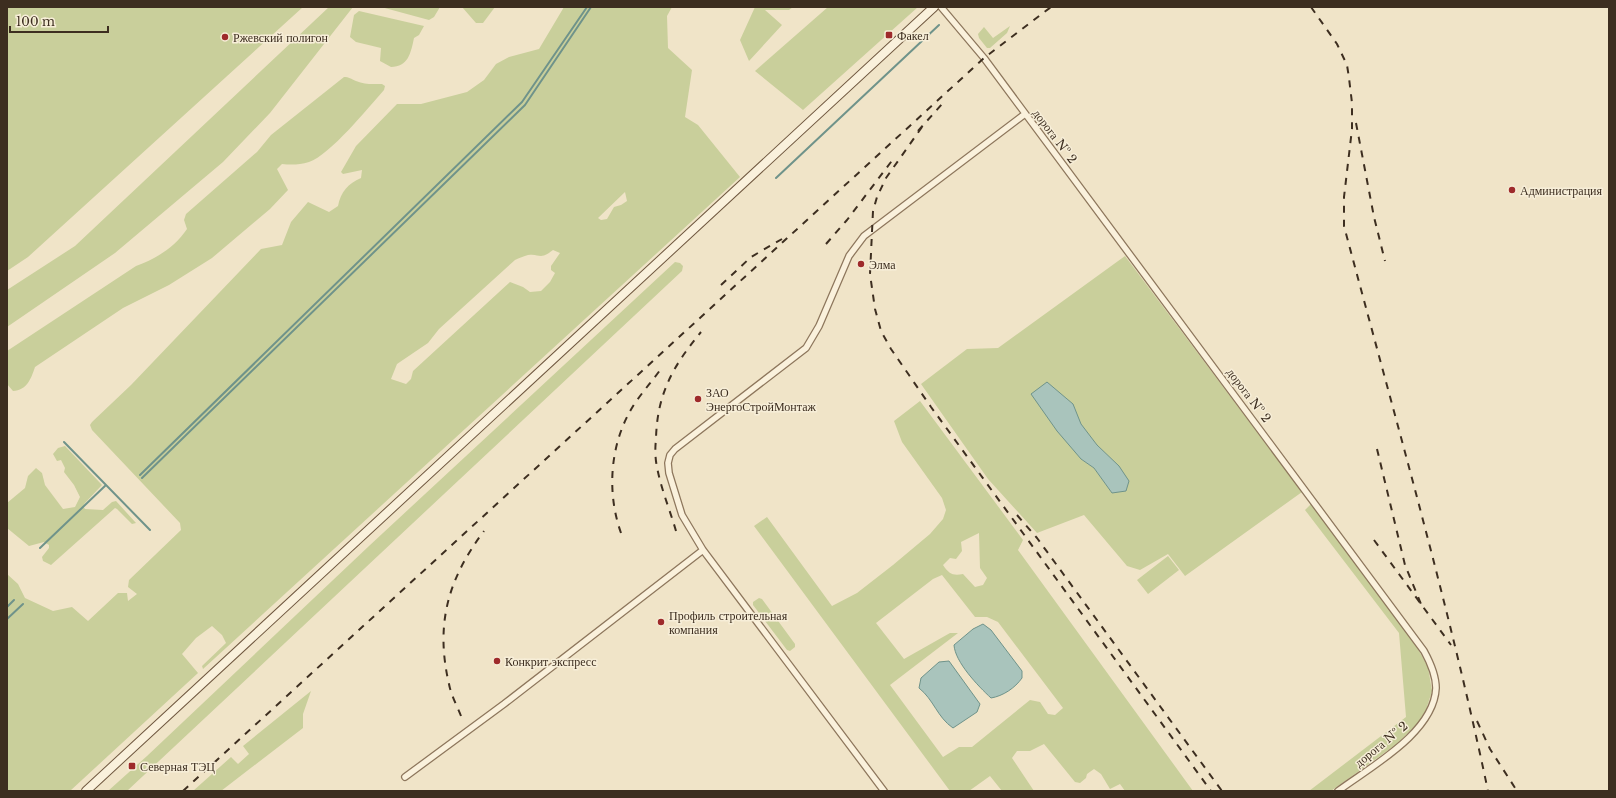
<svg xmlns="http://www.w3.org/2000/svg" width="1616" height="798" viewBox="0 0 1616 798" font-family="'Libre Baskerville',serif">
	<rect width="100%" height="100%" fill="#f0e4c8"/>
	<!-- green -->
	<path fill="#c9cf9b" fill-rule="evenodd" d="M 7,7 L 303,7 L 28,257 L 7,271 Z
		M 329,7 L 353,7 L 270,113 L 223,162 L 115,253 L 7,327 L 7,290 L 75,246 Z
		M 381,7 L 440,7 L 434,17 L 429,20 Z
		M 462,7 L 495,7 L 483,23 L 476,23 Z
		M 564,7 L 672,7 L 667,16 L 668,48 L 692,70 L 685,117 L 698,125 L 740,177 L 203,669 L 202,666 L 226,643 L 222,635 L 212,626 L 196,638 L 182,654 L 198,673 L 70,791 L 7,791 L 7,574 L 18,584 L 25,598 L 53,611 L 72,607 L 88,621 L 118,593 L 127,593 L 128,601 L 137,594 L 128,587 L 129,580 L 181,530 L 180,523 L 92,430 L 90,425 L 92,422 L 131,385 L 261,249 L 282,245 L 291,222 L 308,202 L 329,212 L 338,206 C 341,191 348,184 361,178 L 362,170 L 343,174 L 341,172 L 356,146 L 397,104 L 421,104 L 467,92 L 484,80 L 496,64 L 509,57 L 539,49 ZM 625,192 L 627,201 L 621,205 L 614,207 L 607,219 L 601,220 L 598,218 ZM 553,250 L 560,253 L 551,266 L 551,270 L 555,273 L 550,282 L 541,291 L 530,292 L 523,287 L 510,282 L 413,371 L 411,379 L 406,384 L 391,379 L 397,364 L 428,343 L 439,329 L 515,260 C 519,258 524,256 528,255 C 540,253 539,261 553,250 Z
		M 755,7 L 793,7 L 789,10 L 765,10 L 782,25 L 749,61 L 740,40 Z
		M 828,7 L 918,7 L 803,110 L 755,71 Z
		M 359,11 L 424,26 L 419,35 L 414,38 C 411,53 408,67 391,67 L 380,61 L 381,48 L 356,42 L 350,37 L 354,15 Z
		M 1010,26 L 1007,33 L 990,48 L 987,48 L 979,38 L 978,34 L 984,27 L 993,38 Z
		M 344,77 C 349,77 351,79 356,81 C 365,85 373,84 382,84 L 385,86 L 384,90 C 368,108 330,155 309,162 C 299,165 291,165 282,164 L 277,169 L 288,190 L 270,209 L 212,258 L 169,285 L 123,308 L 35,367 C 31,379 27,390 13,391 L 7,384 L 7,351 L 136,266 C 156,259 175,247 187,229 L 184,220 L 186,214 L 257,152 L 271,135 Z
		M 1125,256 L 1302,492 L 1185,576 L 1168,554 L 1140,570 L 1127,566 L 1084,515 L 1037,533 L 988,479 L 921,384 L 967,349 L 998,348 ZM 1063,396 C 1079,408 1073,410 1081,424 C 1091,441 1105,453 1119,466 L 1112,493 L 1094,468 L 1081,459 Z
		M 675,262 L 680,263 L 683,266 L 682,271 L 127,791 L 108,791 L 147,756 L 369,546 Z
		M 920,401 L 1023,540 L 1018,550 L 1193,791 L 1125,791 L 1120,784 L 1110,789 L 1101,774 L 1094,769 L 1087,774 L 1086,778 L 1080,783 L 1075,782 L 1044,744 L 1030,751 L 1017,751 L 1012,758 L 1034,791 L 1002,791 L 990,776 L 969,791 L 950,791 L 754,526 L 767,517 L 832,606 L 857,593 L 893,565 L 930,534 L 943,519 L 946,510 L 942,498 L 902,442 L 894,421 ZM 979,533 L 980,568 L 987,578 L 983,585 L 975,587 L 963,574 C 953,576 949,574 943,565 L 950,558 L 956,559 L 962,551 L 961,542 ZM 942,575 L 975,617 L 987,617 L 998,622 L 1063,708 L 1055,715 L 1048,714 L 1040,702 L 1030,700 L 972,747 L 959,747 L 943,757 L 890,685 L 958,633 L 950,633 L 904,659 L 876,623 L 933,579 Z
		M 65,446 L 102,485 L 85,503 L 83,506 L 85,509 L 103,510 L 112,502 L 116,501 L 136,523 L 132,524 L 117,509 L 115,508 L 51,565 L 43,561 L 42,557 L 49,548 L 49,545 L 44,542 L 29,546 L 7,528 L 7,503 L 25,488 L 28,476 L 36,468 L 42,473 L 45,485 L 63,509 L 75,507 L 80,497 L 74,485 L 64,472 L 65,468 L 61,460 L 57,461 L 53,454 L 58,448 Z
		M 1311,504 L 1418,649 L 1428,667 L 1432,691 L 1426,710 L 1418,723 L 1397,744 L 1331,791 L 1309,791 L 1406,717 L 1399,633 L 1305,510 Z
		M 1168,556 L 1179,570 L 1148,594 L 1137,580 Z
		M 759,598 L 762,599 L 795,644 L 795,647 L 790,651 L 787,650 L 753,605 L 753,602 Z
		M 311,691 L 303,714 L 303,728 L 221,791 L 193,791 L 231,757 L 238,764 L 249,754 L 243,746 Z"/>
	<!-- water -->
	<path fill="#a9c4bc" stroke="#6f938a" d="M 1047,382 L 1073,404 L 1081,424 L 1097,445 L 1119,466 L 1129,481 L 1126,491 L 1112,493 L 1094,468 L 1081,459 L 1057,431 L 1031,394 Z
		M 983,624 L 991,630 L 1022,671 L 1022,678 C 1015,688 1003,696 991,698 C 978,686 955,662 954,645 L 973,629 Z
		M 949,661 L 980,704 L 977,712 L 953,728 C 937,717 934,700 919,688 L 921,678 L 939,662 Z"/>
	<g fill="none" stroke-linecap="round" stroke-linejoin="round">
		<!-- stream -->
		<path stroke="#6f938a" stroke-width="2" d="M 776,178 L 939,25
			M 64,442 L 150,530
			M 140,475 L 522,102 L 587,7
			M 142,478 L 525,105 L 591,7
			M 40,548 L 106,485
			M 7,607 L 14,600
			M 7,619 L 23,604"/>
		<!-- street casing -->
		<g stroke="#8d765c" stroke-width="8">
			<path id="street" d="M 941,7 L 984,58 L 1424,651 C 1430,662 1436,675 1436,688 C 1434,733 1370,767 1338,791
				M 405,777 L 504,704 L 703,550
				M 884,791 L 703,550 L 682,515 L 669,473 L 668,463 L 670,455 L 675,449 L 806,348 L 819,326 L 849,256 L 864,236 L 1025,114"/>
		</g>
		<!-- secondary casing -->
		<g stroke="#6f573f" stroke-width="10">
			<path id="secondary" d="M 86,791 L 934,7"/>
		</g>
		<!-- street -->
		<use href="#street" stroke="#faf1dc" stroke-width="5.5"/>
		<!-- secondary -->
		<use href="#secondary" stroke="#faf1dc" stroke-width="8"/>
		<!-- rail -->
		<path stroke="#3d2e20" stroke-width="2" stroke-dasharray="7 7" stroke-linecap="butt" d="M 1311,7 L 1337,44 L 1347,65 L 1349,78 L 1352,103 L 1352,129 L 1344,197 L 1344,226 C 1394,414 1448,601 1488,791
			M 1356,123 L 1374,217 L 1385,261
			M 922,127 L 886,178 L 877,197 L 873,211 L 870,274 L 875,309 L 881,331 L 891,349 L 931,407 L 1211,791
			M 918,131 L 942,104
			M 826,244 L 847,220 L 894,158
			M 721,285 L 751,257 L 782,239
			M 1377,449 L 1405,565 L 1421,604
			M 1017,515 L 1037,538 L 1222,791
			M 676,531 C 670,510 661,489 657,467 C 655,458 655,448 656,439 C 657,394 673,366 701,332
			M 621,533 C 606,491 610,441 635,403 C 644,390 654,379 663,366
			M 1374,540 L 1451,645
			M 461,716 C 457,706 451,695 449,684 C 435,624 448,579 484,531
			M 1477,721 L 1490,749 L 1517,791
			M 183,791 L 984,58 L 1051,7"/>
	</g>
	<!-- markers -->
	<g fill="#9e2a2b" stroke="#f7eed8" stroke-width="1.5">
		<rect x="885" y="31" width="8" height="8" rx="2"/>
		<circle cx="225" cy="37" r="4"/>
		<circle cx="1512" cy="190" r="4"/>
		<circle cx="861" cy="264" r="4"/>
		<circle cx="698" cy="399" r="4"/>
		<circle cx="661" cy="622" r="4"/>
		<circle cx="497" cy="661" r="4"/>
		<rect x="128" y="762" width="8" height="8" rx="2"/>
	</g>
	<g text-anchor="middle" dominant-baseline="central" stroke-width="3" stroke-linejoin="round" paint-order="stroke">
		<!-- poi labels -->
		<g font-size="12" fill="#3d2e20" stroke="#f7eed8" text-anchor="start">
			<text x="897" y="35">Факел</text>
			<text x="233" y="37">Ржевский полигон</text>
			<text x="1520" y="190">Администрация</text>
			<text x="869" y="264">Элма</text>
			<text x="706" y="392">ЗАО<tspan x="706" dy="14">ЭнергоСтройМонтаж</tspan></text>
			<text x="669" y="615">Профиль строительная<tspan x="669" dy="14">компания</tspan></text>
			<text x="505" y="661">Конкрит экспресс</text>
			<text x="140" y="766">Северная ТЭЦ</text>
		</g>
		<!-- street labels -->
		<g font-size="12" fill="#3d2e20" stroke="#f7eed8">
			<text transform="translate(1055 136) rotate(53)">дорога № 2</text>
			<text transform="translate(1249 395) rotate(53)">дорога № 2</text>
			<text transform="translate(1381 744) rotate(-39)">дорога № 2</text>
		</g>
	</g>
	<!-- border -->
	<rect width="1616" height="798" fill="none" stroke="#3d2e20" stroke-width="16"/>
	<!-- scale -->
	<path d="M10 26v6h98v-6" fill="none" stroke="#3d2e20" stroke-width="2"/>
	<text x="16" y="26" font-size="12" fill="#3d2e20" stroke="#f7eed8" stroke-width="3" paint-order="stroke">100 m</text>
</svg>
